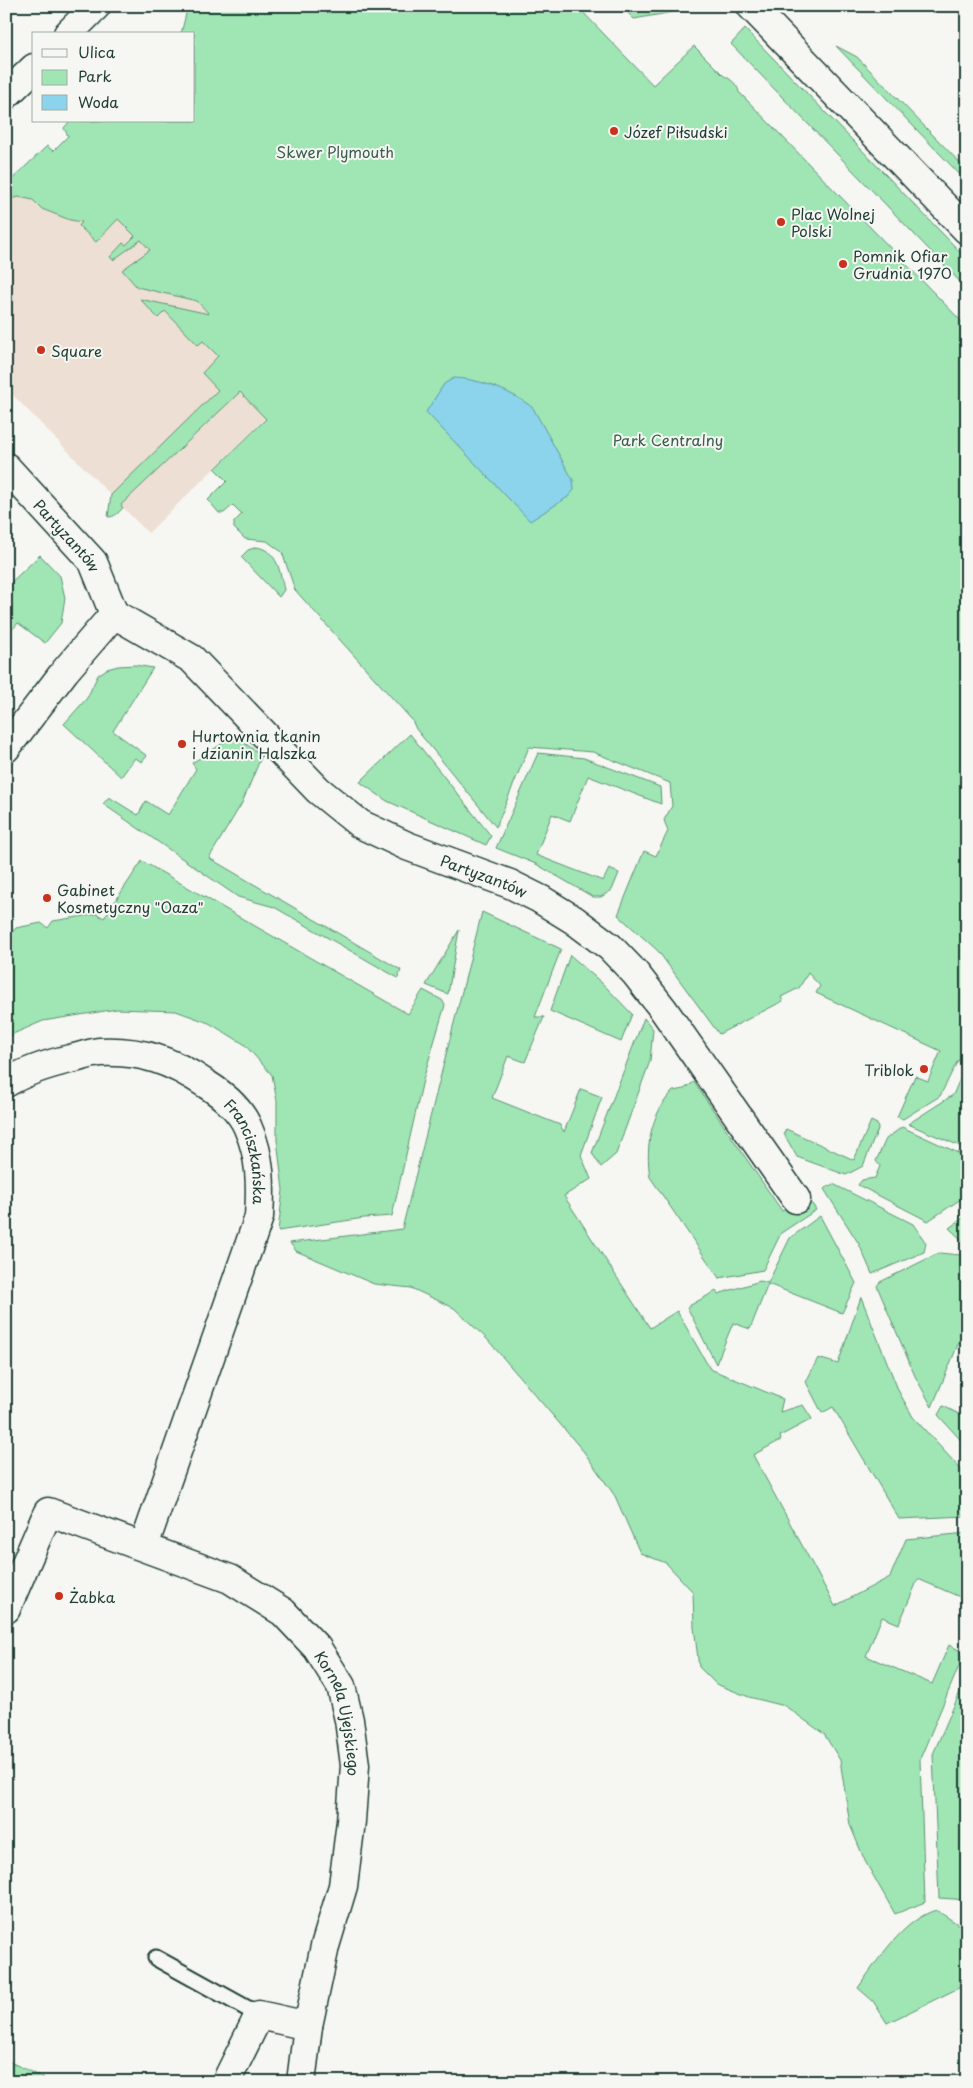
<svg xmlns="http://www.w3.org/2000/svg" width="973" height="2088" viewBox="0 0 973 2088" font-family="'Playpen Sans',sans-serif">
	<rect width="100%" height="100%" fill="#f6f6f2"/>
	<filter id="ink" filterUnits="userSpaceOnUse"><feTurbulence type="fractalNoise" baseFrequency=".02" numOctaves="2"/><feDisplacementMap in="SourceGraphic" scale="10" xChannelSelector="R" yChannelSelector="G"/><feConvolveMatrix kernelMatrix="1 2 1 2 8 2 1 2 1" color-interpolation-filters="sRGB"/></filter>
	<g filter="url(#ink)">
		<!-- built -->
		<path fill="#eddfd3" d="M 19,197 L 33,200 L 42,209 L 70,220 L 83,222 L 116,212 L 212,318 L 242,368 L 189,441 L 239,391 L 266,418 L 148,533 L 6,388 L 6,200 Z"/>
		<!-- green -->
		<path fill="#9fe6b4" stroke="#5f9274" d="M 188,6 L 577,6 L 653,85 L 694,46 L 724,76 C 731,79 737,84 739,92 L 967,327 L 967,1149 L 908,1124 L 953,1095 L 966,1065 L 958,1060 L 940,1096 L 903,1119 L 897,1117 L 915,1076 L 928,1081 L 941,1051 L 816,993 L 820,986 L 808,973 L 799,988 L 781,997 L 783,1001 L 719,1034 L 658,951 L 618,915 L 644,851 L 656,856 L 668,831 L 664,820 L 672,806 L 670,783 L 593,752 L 529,747 L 496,827 L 416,729 L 412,720 L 295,590 L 282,552 L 267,541 L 245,539 L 234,528 L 234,522 L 242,514 L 233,505 L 224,513 L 219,513 L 208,500 L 227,481 L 215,469 L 266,419 L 240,392 L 121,505 L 123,508 C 118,513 115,517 108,517 L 111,495 L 218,390 L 202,373 L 218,356 L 203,341 L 198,345 L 165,311 L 158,318 L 140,299 L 209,314 L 197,301 L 137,287 L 122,270 L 150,250 L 141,240 L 113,260 L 110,257 L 123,243 L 126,245 L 135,236 L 118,219 L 96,242 L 79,226 L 82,222 L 70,220 L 42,209 L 33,200 L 19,197 L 6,200 L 6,185 L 47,146 L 53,151 L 68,136 L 64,128 L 70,121 L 194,121 L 194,34 L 181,34 Z
			M 621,6 L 674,6 L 679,11 L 634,19 Z
			M 745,29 L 967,259 L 967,289 L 731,44 Z
			M 836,46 L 857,57 L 967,170 L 967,182 Z
			M 257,547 C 278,551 280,572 284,590 L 279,597 L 241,557 L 248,550 Z
			M 40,555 L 60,576 L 65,598 L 61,623 L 45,643 L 18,623 L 6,637 L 6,587 Z
			M 135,665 L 153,668 L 113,731 L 147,756 L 142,762 L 135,758 L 121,777 L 64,724 L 87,698 L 98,675 L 107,669 L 118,666 Z
			M 410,734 L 491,836 L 486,845 L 387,801 L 360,782 Z
			M 234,736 L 262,755 L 242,803 L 209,858 L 401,970 L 398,978 L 274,907 L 238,897 L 103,804 L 109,797 L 138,815 L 146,801 L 168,815 L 196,769 L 192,763 Z
			M 538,753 L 584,758 L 660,787 L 661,804 L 588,776 L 570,821 L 552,814 L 536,855 L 603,881 L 609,869 L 619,873 L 612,890 L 601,897 L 593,897 L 536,864 L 496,848 Z
			M 142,861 L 408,1014 L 423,990 L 442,1000 L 445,1005 L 423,1080 L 392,1216 L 364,1218 L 278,1231 L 283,1190 L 277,1140 L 277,1101 L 272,1075 L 244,1044 L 209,1023 L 176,1011 L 117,1009 L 43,1021 L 13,1034 L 6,1043 L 6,938 L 16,928 L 41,923 L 48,928 L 53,921 L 97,914 L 104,918 Z
			M 482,912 L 561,949 L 535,1017 L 544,1017 L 525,1062 L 508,1056 L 492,1098 L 560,1125 L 564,1132 L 581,1089 L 602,1097 L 581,1155 L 591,1179 L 564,1196 L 650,1328 L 677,1311 L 710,1369 L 783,1399 L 780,1412 L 803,1405 L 812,1419 L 780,1436 L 781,1440 L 753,1455 L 835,1606 L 890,1577 L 906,1539 L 967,1533 L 967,1600 L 918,1579 L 899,1624 L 882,1617 L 866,1656 L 932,1684 L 949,1645 L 959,1650 L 962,1659 L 920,1759 L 925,1902 L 895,1914 L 865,1861 L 850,1825 L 840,1760 L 824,1734 L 785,1706 L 749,1697 L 716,1684 L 699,1667 L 694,1627 L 693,1592 L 666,1563 L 640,1553 L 615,1496 L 584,1452 L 487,1339 L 454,1308 L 411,1288 L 374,1284 L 296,1251 L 290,1243 L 402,1229 Z
			M 459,930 L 448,994 L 426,985 Z
			M 570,955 L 604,985 L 632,1014 L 621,1042 L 550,1011 Z
			M 644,1018 L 653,1029 L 650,1061 L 616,1154 L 601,1167 L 592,1153 Z
			M 694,1082 L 782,1211 L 808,1197 L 816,1210 L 781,1233 L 763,1270 L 719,1278 L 650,1177 C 645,1146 651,1114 673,1091 L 684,1089 Z
			M 871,1121 L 877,1124 L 878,1129 L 863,1166 L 846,1175 L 797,1157 L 784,1134 L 786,1129 L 854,1160 Z
			M 902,1127 L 967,1157 L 967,1195 L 928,1221 L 858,1185 L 862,1180 L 875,1178 L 880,1166 L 876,1161 L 886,1139 Z
			M 833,1184 L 913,1224 L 926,1243 L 924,1252 L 872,1274 L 859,1244 L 824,1189 Z
			M 967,1215 L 967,1245 L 949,1228 Z
			M 820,1216 L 856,1283 L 842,1313 L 768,1284 L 750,1329 L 733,1323 L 716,1364 L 687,1307 L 716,1291 L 718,1294 L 760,1281 L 768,1283 L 790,1238 Z
			M 939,1253 L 960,1255 L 967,1259 L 967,1323 L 932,1407 L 915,1376 L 877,1286 L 880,1282 Z
			M 861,1297 L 899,1392 L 913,1417 L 967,1476 L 967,1516 L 899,1519 L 833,1407 L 822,1413 L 806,1382 L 818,1358 L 838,1364 Z
			M 943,1406 L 967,1418 L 967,1447 L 938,1415 Z
			M 967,1676 L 967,1900 L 939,1898 L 933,1754 Z
			M 936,1910 L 967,1930 L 967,1984 L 887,2023 L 873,2001 L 858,1988 C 877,1961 903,1920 936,1910 Z
			M 6,2060 L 52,2082 L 6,2082 Z"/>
		<!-- water -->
		<path fill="#8bd4ec" stroke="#6098a2" d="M 454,378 C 481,379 513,392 533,408 L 573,480 L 574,490 L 568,497 L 530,521 L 426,412 L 444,384 Z"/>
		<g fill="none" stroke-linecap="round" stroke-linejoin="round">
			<!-- lane casing -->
			<g stroke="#1f3d34" stroke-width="19">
				<path id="lane" d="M 156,1958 L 259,2015"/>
			</g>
			<!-- street casing -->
			<g stroke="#1f3d34" stroke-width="31">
				<g id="street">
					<path id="s1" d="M 6,467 L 93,562 L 114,614 L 192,659 L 318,790 L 360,824 L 407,846 L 510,884 L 540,899 L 574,920 L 610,947 L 635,973 L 663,1009 L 796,1199"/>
					<path d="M 6,748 L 65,671 L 114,614"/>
					<path id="s2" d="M 6,1083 C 26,1071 48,1064 70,1059 C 80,1057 90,1053 100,1052 C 142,1050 172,1061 206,1084 C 222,1094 241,1110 248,1128 C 261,1157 261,1186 259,1217 L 144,1546"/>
					<path id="s3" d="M 6,1609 L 48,1512 L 230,1579 L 283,1612 L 317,1648 L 341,1686 L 349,1720 L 355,1765 L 351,1821 L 343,1886 L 325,1946 L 308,2026 L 301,2082"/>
					<path d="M 226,2082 L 259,2015 L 308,2026"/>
				</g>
			</g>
			<!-- secondary casing -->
			<g stroke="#1f3d34" stroke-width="31">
				<path id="secondary" d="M 751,6 L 967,230
					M 68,34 L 96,6
					M 6,95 L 34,68"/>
			</g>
			<!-- lane -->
			<use href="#lane" stroke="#f6f6f2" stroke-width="15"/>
			<!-- street -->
			<use href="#street" stroke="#f6f6f2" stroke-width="28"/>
			<!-- secondary -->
			<use href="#secondary" stroke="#f6f6f2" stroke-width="28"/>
		</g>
	</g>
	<!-- markers -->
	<g fill="#c8321e" stroke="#f6f6f2" stroke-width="2">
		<circle cx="614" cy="131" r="5"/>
		<circle cx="781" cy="222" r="5"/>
		<circle cx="843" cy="264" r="5"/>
		<circle cx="41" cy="350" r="5"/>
		<circle cx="182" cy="744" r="5"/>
		<circle cx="47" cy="898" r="5"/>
		<circle cx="924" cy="1069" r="5"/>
		<circle cx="59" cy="1596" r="5"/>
	</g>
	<g text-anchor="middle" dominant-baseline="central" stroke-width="4" stroke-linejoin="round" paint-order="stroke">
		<!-- poi labels -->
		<g font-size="15" fill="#1f3d34" stroke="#f6f6f2" text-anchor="start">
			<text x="624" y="131">Józef Piłsudski</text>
			<text x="791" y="213">Plac Wolnej<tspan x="791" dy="17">Polski</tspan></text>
			<text x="853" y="255">Pomnik Ofiar<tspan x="853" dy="17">Grudnia 1970</tspan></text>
			<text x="51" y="350">Square</text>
			<text x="192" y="735">Hurtownia tkanin<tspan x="192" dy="17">i dzianin Halszka</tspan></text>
			<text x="57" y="889">Gabinet<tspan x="57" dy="17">Kosmetyczny "Oaza"</tspan></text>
			<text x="914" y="1069" text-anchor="end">Triblok</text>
			<text x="69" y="1596">Żabka</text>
		</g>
		<!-- park labels -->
		<g font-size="15" fill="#395f4e" stroke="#f6f6f2">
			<text x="335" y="151">Skwer Plymouth</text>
			<text x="668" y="439">Park Centralny</text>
		</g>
		<!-- street labels -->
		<g font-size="15" fill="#1f3d34" stroke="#f6f6f2">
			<text stroke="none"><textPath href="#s1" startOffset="92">Partyzantów</textPath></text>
			<text stroke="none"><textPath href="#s1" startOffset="645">Partyzantów</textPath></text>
			<text stroke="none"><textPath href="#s2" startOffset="296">Franciszkańska</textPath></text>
			<text stroke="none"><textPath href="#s3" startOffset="482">Kornela Ujejskiego</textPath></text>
		</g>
	</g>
	<!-- margin -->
	<rect width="973" height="2088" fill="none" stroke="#f6f6f2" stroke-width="25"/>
	<rect x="12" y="12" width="948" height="2063" fill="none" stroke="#1f3d34" stroke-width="2" filter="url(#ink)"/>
	<!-- legend -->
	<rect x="32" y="32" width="162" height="90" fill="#f6f6f2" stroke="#a0aca6"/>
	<rect x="42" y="49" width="25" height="8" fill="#f6f6f2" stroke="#a0aca6"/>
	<text x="78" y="58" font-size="15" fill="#1f3d34">Ulica</text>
	<rect x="42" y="70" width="25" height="15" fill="#9fe6b4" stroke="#a0aca6"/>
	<text x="78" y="82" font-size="15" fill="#1f3d34">Park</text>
	<rect x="42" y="95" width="25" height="15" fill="#8bd4ec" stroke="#a0aca6"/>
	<text x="78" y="108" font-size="15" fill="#1f3d34">Woda</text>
</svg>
